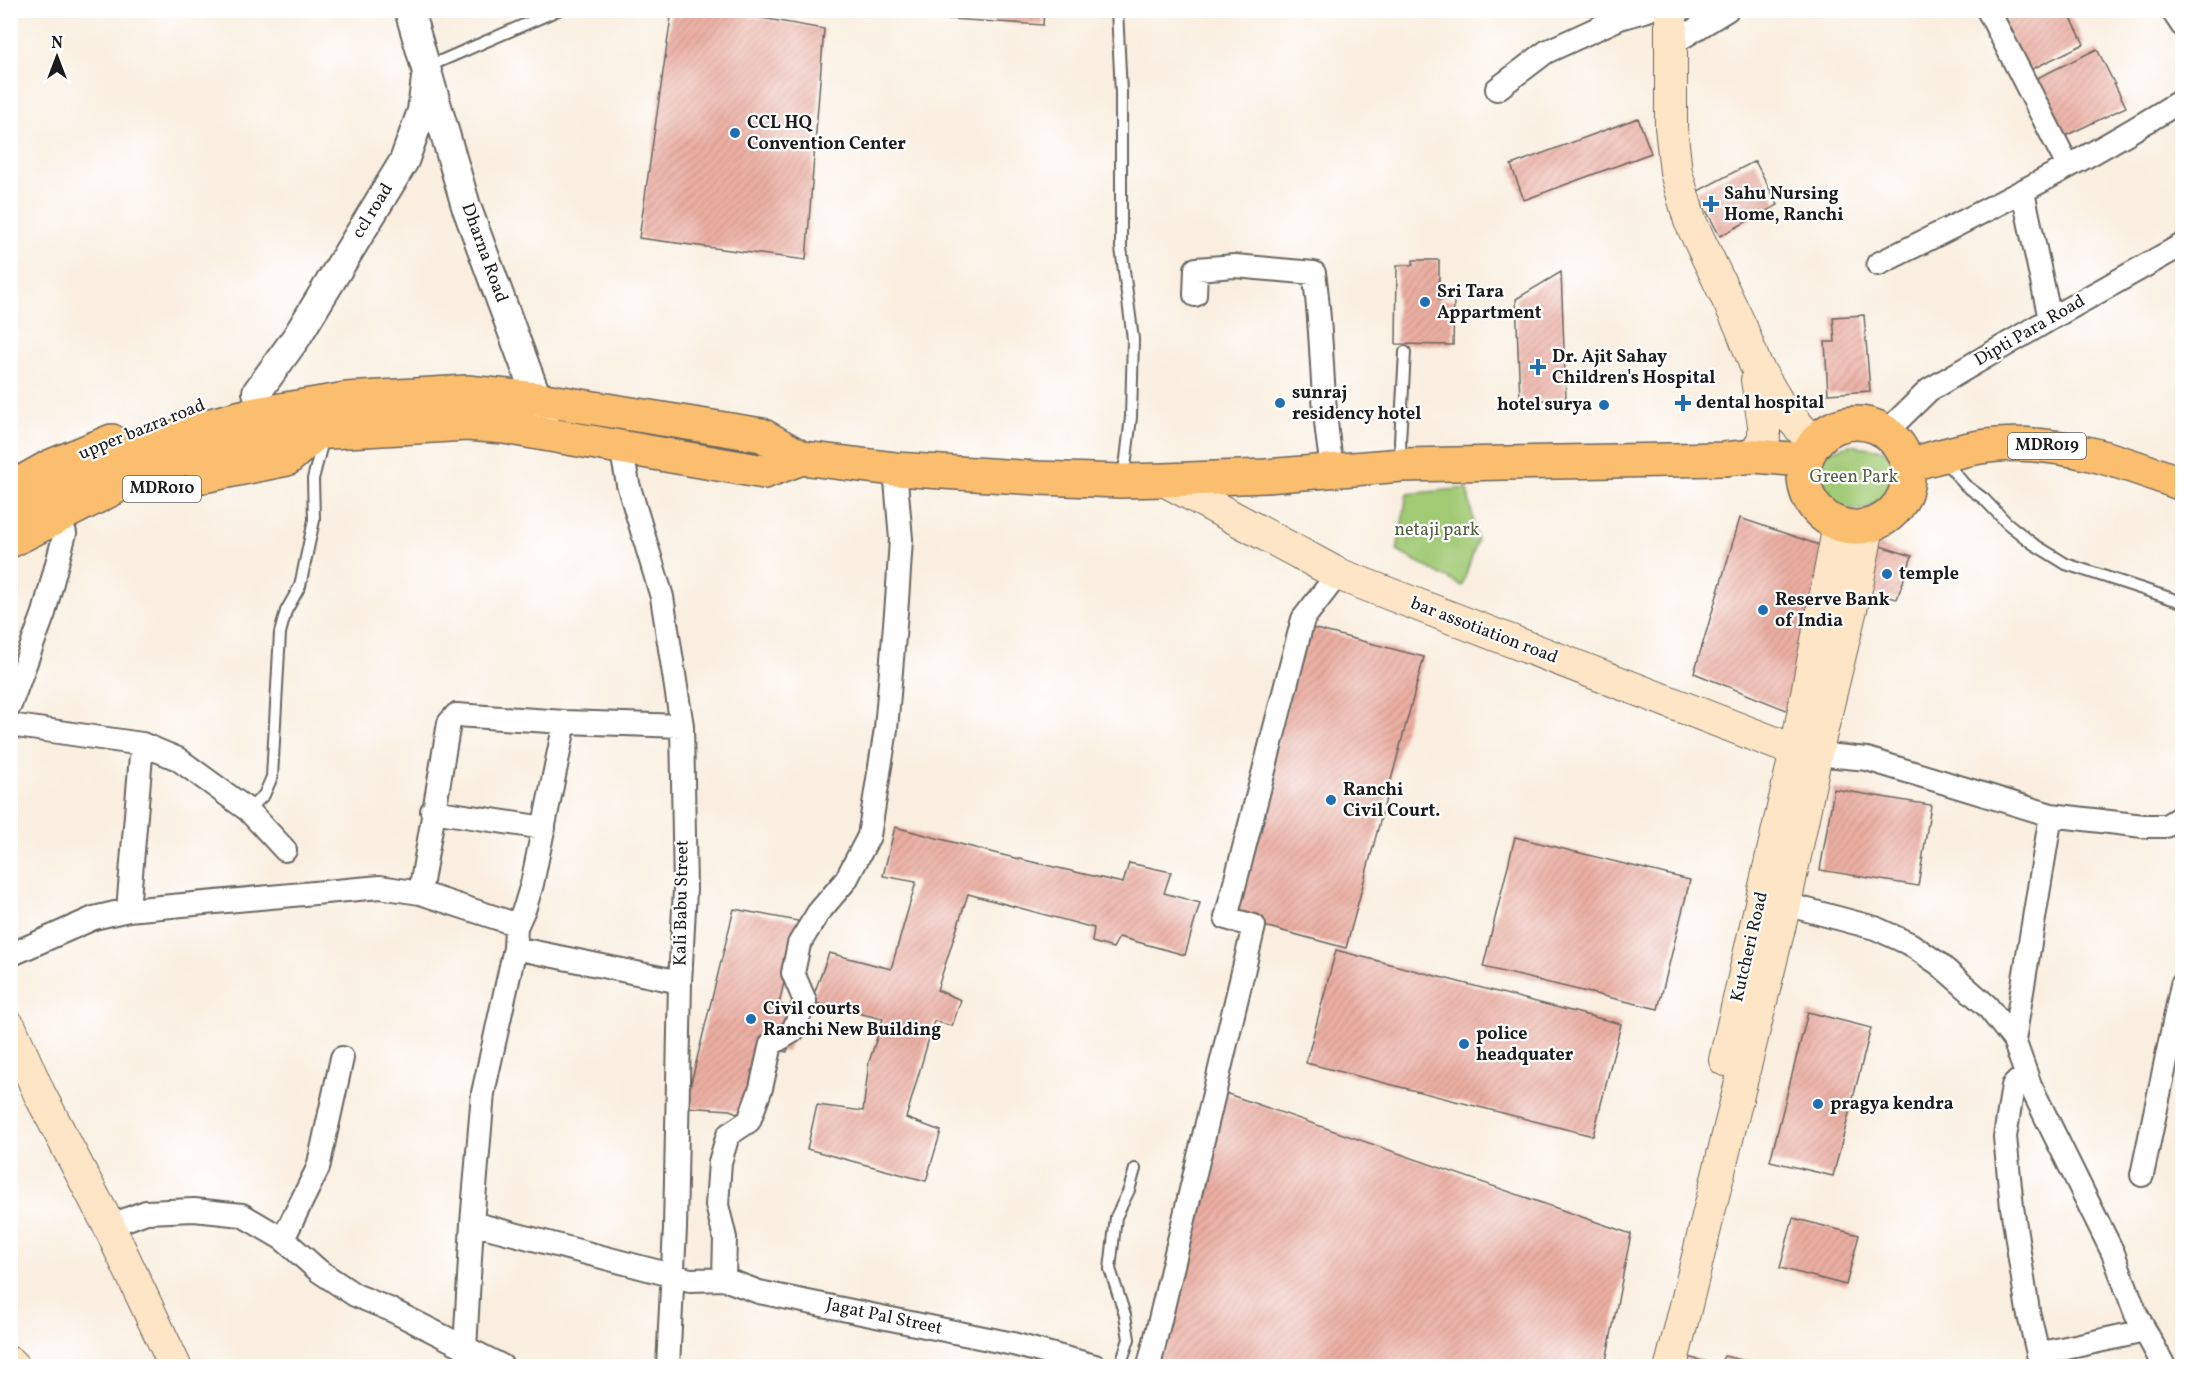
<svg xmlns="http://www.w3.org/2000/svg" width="2193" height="1377" viewBox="0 0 2193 1377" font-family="Vollkorn,serif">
	<defs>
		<pattern id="building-hatch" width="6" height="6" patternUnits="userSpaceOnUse" patternTransform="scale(1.5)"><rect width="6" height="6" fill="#ebaea2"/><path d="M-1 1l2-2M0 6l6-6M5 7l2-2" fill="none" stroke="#c9958b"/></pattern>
	</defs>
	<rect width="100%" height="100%" fill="#fff"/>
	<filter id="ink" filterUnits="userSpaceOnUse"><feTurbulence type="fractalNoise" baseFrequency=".0167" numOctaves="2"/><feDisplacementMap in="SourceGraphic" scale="12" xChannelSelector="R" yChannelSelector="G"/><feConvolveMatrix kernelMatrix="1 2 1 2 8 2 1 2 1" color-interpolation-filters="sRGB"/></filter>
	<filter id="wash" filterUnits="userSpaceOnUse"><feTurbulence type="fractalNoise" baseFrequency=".008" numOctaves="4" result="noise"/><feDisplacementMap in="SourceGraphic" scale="24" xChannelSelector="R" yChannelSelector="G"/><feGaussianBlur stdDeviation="1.35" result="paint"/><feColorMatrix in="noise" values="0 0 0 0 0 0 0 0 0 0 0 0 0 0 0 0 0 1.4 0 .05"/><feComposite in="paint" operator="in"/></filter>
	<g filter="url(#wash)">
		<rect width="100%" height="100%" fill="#f9eedf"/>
		<!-- park -->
		<path fill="#a1ca75" stroke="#5e7348" stroke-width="1.5" d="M 1849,445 L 1884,450 L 1903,467 L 1901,483 L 1865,510 C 1847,510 1830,504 1822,487 C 1817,478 1819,463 1820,454 Z
			M 1467,488 L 1477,541 L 1462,586 L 1397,551 L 1407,494 Z"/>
		<g id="blocks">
			<!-- building -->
			<path fill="url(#building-hatch)" d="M 672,10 L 716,10 L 824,29 L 806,260 L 639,238 Z
				M 840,10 L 1044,10 L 1043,25 L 840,12 Z
				M 1997,10 L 2067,10 L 2084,44 L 2026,72 Z
				M 2097,49 L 2126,107 L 2061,138 L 2033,80 Z
				M 1638,118 L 1651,153 L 1524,200 L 1511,165 Z
				M 1755,161 L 1778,205 L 1720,236 L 1696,192 Z
				M 1413,260 L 1439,260 L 1439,300 L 1454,300 L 1453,345 L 1396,344 L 1397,265 L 1413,265 Z
				M 1561,272 L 1566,399 L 1520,401 L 1516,299 Z
				M 1864,315 L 1870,391 L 1828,394 L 1825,342 L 1835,342 L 1833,317 Z
				M 1740,518 L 1825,547 L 1794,713 L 1694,673 Z
				M 1877,545 L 1912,556 L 1897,599 L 1864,592 Z
				M 1308,627 L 1424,657 L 1346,948 L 1231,917 Z
				M 1834,789 L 1931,805 L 1918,886 L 1820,870 Z
				M 895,827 L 998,854 L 1123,883 L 1129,863 L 1171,872 L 1164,893 L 1200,903 L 1185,955 L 1119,937 L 1113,948 L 1092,942 L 1094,928 L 968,894 L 937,990 L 961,1000 L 952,1026 L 934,1021 L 906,1118 L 941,1131 L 926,1181 L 807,1149 L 817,1105 L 863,1111 L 869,1062 L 883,1019 L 811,1002 L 829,953 L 891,969 L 916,882 L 883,876 Z
				M 1515,837 L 1690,880 L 1658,1009 L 1483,967 Z
				M 734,909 L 798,921 L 779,1004 L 797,1010 L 790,1043 L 787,1052 L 763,1048 L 746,1117 L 730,1110 L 685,1107 Z
				M 1336,950 L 1621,1024 L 1593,1136 L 1306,1063 Z
				M 1808,1012 L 1871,1028 L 1833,1176 L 1770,1161 Z
				M 1225,1093 L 1631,1234 L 1605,1366 L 1155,1366 Z
				M 1793,1218 L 1859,1235 L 1846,1285 L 1780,1268 Z
				M 1724,1356 L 1767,1366 L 1685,1366 L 1687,1357 L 1719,1365 Z"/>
		</g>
	</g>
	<g filter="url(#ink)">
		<use href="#blocks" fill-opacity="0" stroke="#696660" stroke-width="1.5"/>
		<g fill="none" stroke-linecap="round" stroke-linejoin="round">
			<!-- service casing -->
			<g stroke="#696660" stroke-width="14">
				<path id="service" d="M 1117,10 L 1121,93 L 1121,248 L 1133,339 L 1131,417 L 1126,459 L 1122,478
					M 427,67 L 558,10
					M 1943,459 L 1965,485 L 1984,499 L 2007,523 L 2032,543 L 2066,564 L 2182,602
					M 1401,461 L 1400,441 L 1405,352
					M 248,810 L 264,795 L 272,777 L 280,633 L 286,611 L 300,586 L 314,520 L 313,479 L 323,440
					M 1120,1366 L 1129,1339 L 1125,1315 L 1110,1269 L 1116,1217 L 1129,1190 L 1135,1169"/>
			</g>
			<!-- minor casing -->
			<g stroke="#696660" stroke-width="26">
				<path id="minor" d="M 1988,10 L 2068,166
					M 2172,10 L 2182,25
					M 1670,45 L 1727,10
					M 1497,89 L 1546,52 L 1620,18 L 1648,10
					M 2023,192 L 2050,319
					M 1878,264 C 1982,213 2085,161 2182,100
					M 1195,295 L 1196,269 L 1235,266 L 1314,273 C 1324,338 1320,405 1333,471
					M 1887,431 L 1929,390 L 2050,319 L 2182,245
					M 621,447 L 628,484 L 662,597 L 682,726 L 685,890 L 680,982 L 675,1229 L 668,1366
					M 10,705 L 44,613 L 65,533
					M 10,725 L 142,744 L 178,759 L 248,810 L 285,850
					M 1816,754 L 1867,759 L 2051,815 L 2143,826 L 2166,826 L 2182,816
					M 432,811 L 544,828
					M 420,893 L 449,723 L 456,715 L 565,722 L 682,726
					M 1785,904 L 1875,928 L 1910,944 L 1939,964 L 1987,1006 L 2014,1040 L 2030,1085 L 2113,1253 L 2136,1314 L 2164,1366
					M 128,910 L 142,744
					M 516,927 L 525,907 L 532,884 L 565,722
					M 515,948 L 680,982
					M 10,955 L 94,918 L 128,910 L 380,887 L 420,893 L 512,923 L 516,927 L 515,948 L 483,1093 L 472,1223 L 465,1349
					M 2014,1040 L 2051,815
					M 2030,1085 L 2018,1081 L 2013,1086 L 2005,1137 L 2012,1207 L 2028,1311 L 2041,1366
					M 2142,1175 L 2182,985
					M 472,1223 L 690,1280 L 724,1279 L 759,1292 L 1013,1344 L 1095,1366
					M 109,1226 L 146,1212 L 194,1210 L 242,1215 L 283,1239 L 319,1271 L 355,1295 L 389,1309 L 502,1366
					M 283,1239 L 318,1168 L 342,1058
					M 724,1279 L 725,1238 L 717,1205 L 720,1162 L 728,1135 L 749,1121 L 761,1088 L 771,1044 L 793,1031 L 805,1001 L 793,973 L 799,944 L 818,913 L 846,880 L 869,836 L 886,729 L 897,601 L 901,539 L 895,469
					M 2038,1354 L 2145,1331
					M 1149,1366 L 1254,926 L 1226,918 L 1303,619 L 1338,574"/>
			</g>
			<!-- tertiary casing -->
			<g stroke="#696660" stroke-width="32">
				<path id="tertiary" d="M 409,10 L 466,206 L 544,417
					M 257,392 L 296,338 L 404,161 L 422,111 L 426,78"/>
			</g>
			<!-- secondary casing -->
			<g stroke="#696660" stroke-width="34">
				<path id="secondary" d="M 1671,10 L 1671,127 L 1676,172 L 1690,221 L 1741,327 L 1755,364 L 1780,406 L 1813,442
					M 1754,456 L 1764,438 L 1764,425 L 1757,380
					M 1164,480 L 1338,574 L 1796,751 L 1815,754
					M 10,1027 L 40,1095 L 109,1226 L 175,1366
					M 1725,1060 L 1796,751 L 1839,525
					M 10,1363 L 13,1366
					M 1671,1366 L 1785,904 L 1816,754 L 1858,580 L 1868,526"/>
			</g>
			<!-- primary casing -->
			<g stroke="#696660" stroke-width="36">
				<path id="primary" d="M1804 475a52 52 0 1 1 104 0a52 52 0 1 1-104 0Z
					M 1908,465 C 1938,457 1968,447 1998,445 C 2062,440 2124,462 2182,484
					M 203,476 L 287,459 L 316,433
					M 10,489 L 49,467 L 112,441
					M 10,515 L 115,461 L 180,435 L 215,424 L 250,415 L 346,399 L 467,392 L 538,399 L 762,435 L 802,458 L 895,469 L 1038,478 L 1121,481 L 1164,480 L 1266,476 L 1402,465 L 1724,459 L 1754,456 L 1805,460
					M 10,541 L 124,483 L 181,459 L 232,446 L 296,434 L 467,424 L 504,427 L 764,472 L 802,458"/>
			</g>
			<!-- service -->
			<use href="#service" stroke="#fff" stroke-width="10"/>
			<!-- minor -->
			<use href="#minor" stroke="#fff" stroke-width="22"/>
			<!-- tertiary -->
			<use href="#tertiary" stroke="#fff" stroke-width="28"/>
			<!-- secondary -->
			<use href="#secondary" stroke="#fde5c5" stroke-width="32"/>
			<!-- primary -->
			<use href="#primary" stroke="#fbbd6e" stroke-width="33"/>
		</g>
	</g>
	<!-- markers -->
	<g fill="#1f6fb2" stroke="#fff" stroke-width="2">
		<circle cx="735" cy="133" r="6"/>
		<path d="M1708 195h6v6h6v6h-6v6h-6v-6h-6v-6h6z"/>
		<circle cx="1425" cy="302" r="6"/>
		<path d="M1535 358h6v6h6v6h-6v6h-6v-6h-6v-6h6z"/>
		<circle cx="1280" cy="403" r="6"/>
		<path d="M1680 394h6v6h6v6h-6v6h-6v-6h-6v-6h6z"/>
		<circle cx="1604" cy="405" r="6"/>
		<circle cx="1887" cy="574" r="6"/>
		<circle cx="1763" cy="610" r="6"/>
		<circle cx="1331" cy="800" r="6"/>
		<circle cx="751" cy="1019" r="6"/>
		<circle cx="1464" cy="1044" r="6"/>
		<circle cx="1818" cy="1104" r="6"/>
	</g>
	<g text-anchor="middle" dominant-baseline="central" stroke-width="4.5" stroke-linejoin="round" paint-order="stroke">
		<!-- shield labels -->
		<g fill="#fff" stroke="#606060" stroke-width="1.5">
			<rect x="2008" y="433" width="78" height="26" rx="4.5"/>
			<rect x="123" y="476" width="78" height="26" rx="4.5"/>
		</g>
		<g font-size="16" font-weight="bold" fill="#1c1c1c">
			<text x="2047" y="446">MDR019</text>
			<text x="162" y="489">MDR010</text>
		</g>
		<!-- poi labels -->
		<g font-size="18" font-weight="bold" fill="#1c1c1c" stroke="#fff" text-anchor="start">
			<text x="747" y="123">CCL HQ<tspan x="747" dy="21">Convention Center</tspan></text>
			<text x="1724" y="194">Sahu Nursing<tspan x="1724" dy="21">Home, Ranchi</tspan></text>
			<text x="1437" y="292">Sri Tara<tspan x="1437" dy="21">Appartment</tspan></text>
			<text x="1552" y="357">Dr. Ajit Sahay<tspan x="1552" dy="21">Children's Hospital</tspan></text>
			<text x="1292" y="393">sunraj<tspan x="1292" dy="21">residency hotel</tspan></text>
			<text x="1696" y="403">dental hospital</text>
			<text x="1592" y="405" text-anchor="end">hotel surya</text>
			<text x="1899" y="574">temple</text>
			<text x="1775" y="600">Reserve Bank<tspan x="1775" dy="21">of India</tspan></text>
			<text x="1343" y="790">Ranchi<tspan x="1343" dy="21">Civil Court.</tspan></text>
			<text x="763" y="1009">Civil courts<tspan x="763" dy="21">Ranchi New Building</tspan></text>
			<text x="1476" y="1034">police<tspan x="1476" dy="21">headquater</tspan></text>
			<text x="1830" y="1104">pragya kendra</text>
		</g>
		<!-- street labels -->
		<g font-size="18" fill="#1c1c1c" stroke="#fff">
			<text transform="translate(373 211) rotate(-58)">ccl road</text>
			<text transform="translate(484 253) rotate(70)">Dharna Road</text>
			<text transform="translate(2030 331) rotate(-30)">Dipti Para Road</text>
			<text transform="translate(142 430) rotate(-22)">upper bazra road</text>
			<text transform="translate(1484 631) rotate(21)">bar assotiation road</text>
			<text transform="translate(682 903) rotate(-89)">Kali Babu Street</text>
			<text transform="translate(1750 947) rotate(-77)">Kutcheri Road</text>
			<text transform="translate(884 1317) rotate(12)">Jagat Pal Street</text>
		</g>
		<!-- park labels -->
		<g font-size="18" fill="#516240" stroke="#fff">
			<text x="1854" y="477">Green Park</text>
			<text x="1437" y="530">netaji park</text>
		</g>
	</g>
	<!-- margin -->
	<rect width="2193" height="1377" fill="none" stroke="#fff" stroke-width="36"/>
	<!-- north arrow -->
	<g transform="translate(57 57)" stroke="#ffffff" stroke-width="4.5" paint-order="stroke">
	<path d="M0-4.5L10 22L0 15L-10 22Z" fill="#1c1c1c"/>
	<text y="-9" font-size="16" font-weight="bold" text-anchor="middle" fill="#1c1c1c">N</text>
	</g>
</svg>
